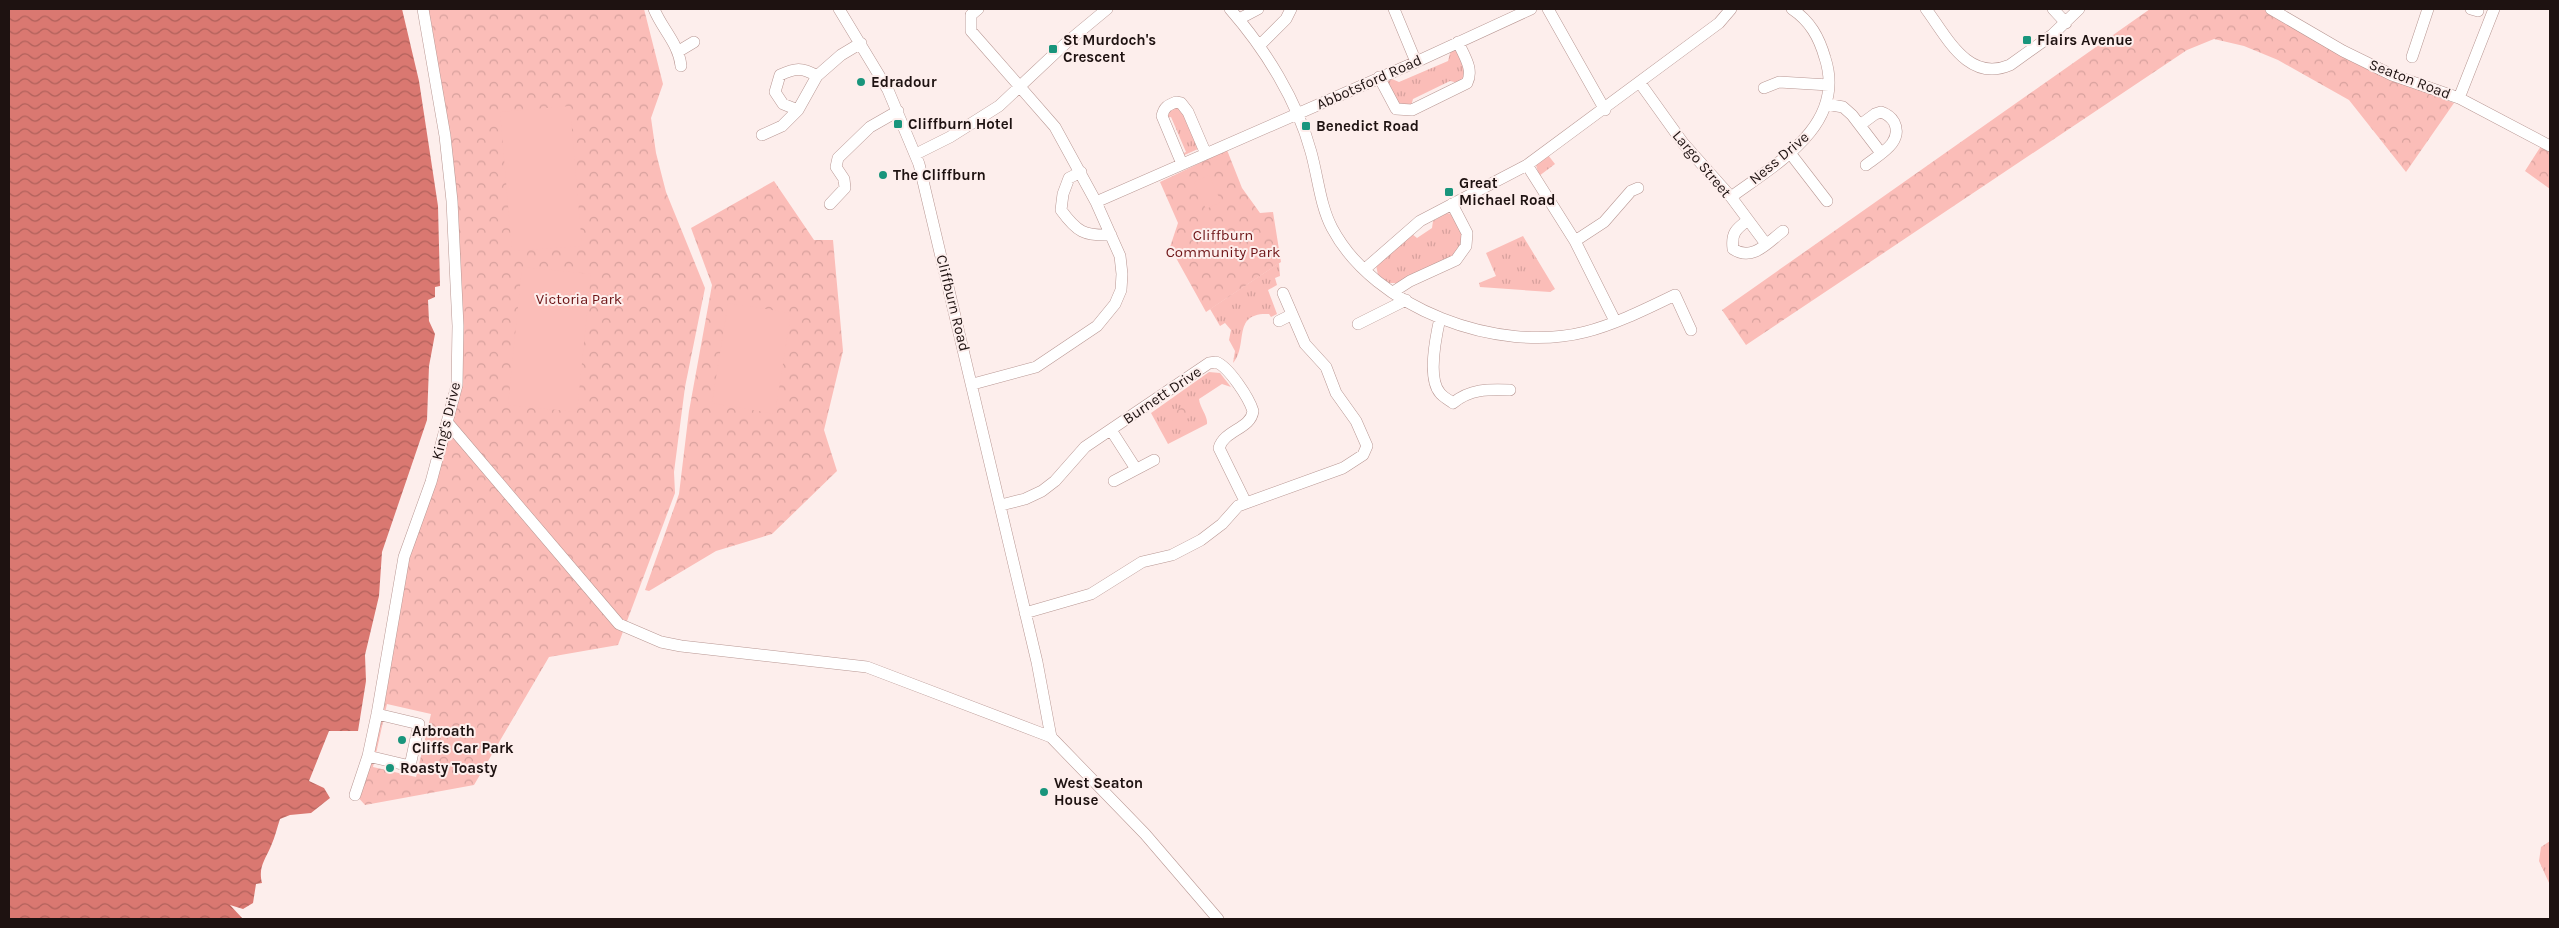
<svg xmlns="http://www.w3.org/2000/svg" width="2559" height="928" viewBox="0 0 2559 928" font-family="Karla,sans-serif">
	<defs>
		<pattern id="grass-tufts" width="24" height="20" patternUnits="userSpaceOnUse" patternTransform="scale(1.25)"><rect width="24" height="20" fill="#fbbdb8"/><path d="M3 7l-1-3M5 7V3M7 7l1-3M15 17l-1-3M17 17v-4M19 17l1-3" fill="none" stroke="#d7a19d"/></pattern>
		<pattern id="forest-crowns" width="20" height="18" patternUnits="userSpaceOnUse" patternTransform="scale(1.25)"><rect width="20" height="18" fill="#fbbdb8"/><path d="M2 6a3 3 0 1 1 6 0M12 15a3 3 0 1 1 6 0" fill="none" stroke="#d7a19d"/></pattern>
		<pattern id="water-waves" width="16" height="10" patternUnits="userSpaceOnUse" patternTransform="scale(1.25)"><rect width="16" height="10" fill="#da7871"/><path d="M0 5q4-4 8 0t8 0" fill="none" stroke="#b0615b"/></pattern>
	</defs>
	<rect width="100%" height="100%" fill="#fdeeec"/>
	<!-- grass -->
	<path fill="url(#grass-tufts)" d="M 1455,49 L 1466,64 L 1463,84 L 1450,81 L 1413,99 L 1411,106 L 1398,103 L 1387,82 L 1392,79 L 1399,82 L 1448,61 L 1451,50 Z
		M 1177,107 L 1183,113 L 1198,149 L 1180,157 L 1179,155 L 1186,152 L 1171,117 L 1164,119 L 1168,110 Z
		M 1548,155 L 1555,164 L 1539,176 L 1536,165 Z
		M 1447,213 L 1451,214 L 1464,232 L 1459,253 L 1397,283 L 1389,283 L 1378,275 L 1376,265 L 1412,234 L 1417,238 L 1432,228 L 1433,221 Z
		M 1523,236 L 1555,289 L 1550,292 L 1480,287 L 1479,283 L 1496,276 L 1486,253 Z
		M 1279,263 L 1280,276 L 1275,278 L 1277,285 L 1268,290 L 1277,314 L 1271,317 L 1269,314 C 1231,312 1249,345 1233,363 L 1235,351 L 1229,340 L 1231,330 L 1225,323 L 1220,326 L 1210,309 Z
		M 1209,372 L 1220,373 L 1231,387 L 1222,384 L 1199,399 C 1200,408 1208,416 1207,424 L 1168,444 L 1151,413 Z
		M 2550,841 L 2550,885 L 2539,861 L 2541,847 Z"/>
	<!-- forest -->
	<path fill="url(#forest-crowns)" fill-rule="evenodd" d="M 422,9 L 644,9 L 663,84 L 651,118 L 656,153 L 666,192 L 705,288 L 685,387 L 674,472 L 675,493 L 618,645 L 549,657 L 474,785 L 365,805 L 356,795 L 404,557 L 457,385 L 445,136 ZM 387,704 L 431,714 L 416,777 L 373,767 Z
		M 2150,9 L 2271,9 L 2397,81 L 2454,103 L 2406,172 L 2349,100 L 2278,60 L 2244,46 L 2214,39 L 2187,50 L 1746,345 L 1722,310 Z
		M 2541,146 L 2550,151 L 2550,189 L 2525,171 Z
		M 1227,150 L 1242,188 L 1260,213 L 1273,212 L 1281,262 L 1206,312 L 1170,247 L 1178,223 L 1160,182 Z
		M 774,181 L 814,240 L 833,240 L 843,351 L 824,430 L 837,471 L 772,534 L 716,551 L 649,591 L 645,590 L 679,494 L 689,411 L 712,285 L 691,228 Z
		M 1186,406 L 1190,409 L 1190,417 L 1179,424 L 1174,423 L 1170,416 L 1172,412 Z"/>
	<!-- pitch -->
	<path fill="#fbbdb8" d="M 570,106 L 582,246 L 512,251 L 500,112 Z
		M 1209,175 L 1221,202 L 1206,209 L 1194,182 Z
		M 522,267 L 591,274 L 577,412 L 508,405 Z
		M 728,303 L 791,313 L 775,414 L 712,403 Z"/>
	<!-- water -->
	<path fill="url(#water-waves)" d="M 9,9 L 402,9 L 419,81 L 438,206 L 440,286 L 435,287 L 435,297 L 428,300 L 429,321 L 435,334 L 429,366 L 427,420 L 382,552 L 379,596 L 365,655 L 366,681 L 358,731 L 329,731 L 309,781 L 324,788 L 330,798 L 311,813 L 290,815 L 280,819 C 277,828 275,837 271,846 C 265,860 258,867 262,883 L 256,884 L 253,903 L 243,909 L 230,905 L 243,919 L 9,919 Z"/>
	<g fill="none" stroke-linecap="round" stroke-linejoin="round">
		<!-- minor casing -->
		<g stroke="#b89793" stroke-width="12">
			<path id="minor" d="M 654,9 C 662,29 679,44 681,66
				M 839,9 L 888,90 L 919,164 L 1037,662 L 1051,737
				M 1230,9 C 1265,49 1297,100 1311,152 C 1318,177 1320,205 1332,228 C 1375,309 1498,354 1585,332 C 1614,325 1648,308 1675,295 L 1691,330
				M 1394,9 L 1416,62
				M 1548,9 L 1605,110
				M 1926,9 C 1947,37 1968,83 2010,65 L 2052,35 L 2079,9
				M 2053,9 L 2066,23
				M 2271,9 L 2343,51 L 2392,75 L 2459,98 L 2550,146
				M 2471,9 L 2478,11
				M 1239,19 L 1258,9
				M 1259,46 L 1286,19 L 1291,9
				M 679,51 L 694,42
				M 2412,57 L 2428,9
				M 1379,77 L 1396,109 L 1412,110 L 1467,83 C 1474,69 1464,56 1458,42
				M 1640,83 L 1683,143 L 1731,197 L 1766,244
				M 1764,88 L 1779,82 L 1829,85
				M 2459,98 L 2494,9
				M 1826,104 L 1843,107 L 1852,115 L 1881,153
				M 798,110 L 783,104 L 775,92 L 780,75 C 795,68 802,67 817,76
				M 1860,125 L 1875,114 L 1881,112 C 1887,114 1891,117 1894,122 C 1904,142 1880,154 1866,165
				M 762,135 L 782,126 L 798,110 L 817,76 L 841,55 L 861,43
				M 1790,153 L 1827,201
				M 916,154 L 950,137 L 999,106 L 1066,43 L 1107,9
				M 1182,164 L 1162,116 C 1164,107 1168,105 1176,102 L 1181,103 L 1188,112 L 1206,154
				M 1527,165 L 1575,241 L 1615,321
				M 1081,172 L 1069,178 L 1063,194 L 1061,210 C 1077,232 1084,236 1111,235
				M 1731,197 C 1776,164 1847,125 1825,58 C 1819,37 1810,21 1792,9
				M 1096,202 L 1416,62 L 1531,9
				M 830,204 L 845,188 L 844,179 L 836,167 L 838,158 L 870,127 L 898,111
				M 1748,220 C 1736,229 1731,233 1733,249 C 1753,262 1768,242 1783,231
				M 1575,241 L 1604,222 L 1631,191 L 1638,188
				M 1365,269 L 1420,221 L 1527,165 L 1719,23 L 1731,9
				M 1393,292 L 1410,281 L 1456,260 L 1466,246 L 1467,233 L 1452,204
				M 1440,318 C 1436,336 1427,378 1440,393 C 1443,397 1449,400 1453,403 C 1470,389 1488,389 1510,390
				M 1279,321 L 1291,315
				M 1358,324 L 1406,300
				M 973,384 L 1036,367 L 1097,326 L 1115,304 L 1121,290 L 1122,274 L 1120,256 L 1096,202 L 1055,127 L 971,31 L 971,15 L 978,9
				M 447,422 L 619,624 L 661,642 L 681,646 L 867,667 L 1051,737 L 1145,834 L 1218,919
				M 1111,430 L 1136,469
				M 1114,481 L 1154,460
				M 1001,505 L 1025,499 L 1042,491 L 1055,481 L 1085,447 L 1209,363 L 1216,362 C 1229,367 1249,398 1253,411 C 1251,429 1224,430 1219,448 L 1246,503
				M 1025,613 L 1091,594 L 1142,562 L 1172,555 L 1201,540 L 1222,524 L 1238,506 L 1343,468 L 1363,455 L 1367,446 L 1356,421 L 1336,393 L 1326,367 L 1305,344 L 1283,293
				M 368,756 L 410,766 L 419,724 L 377,714
				M 355,795 L 368,756 L 377,714 L 404,557 L 431,482 L 457,385 L 458,326 L 452,201 L 445,136 L 423,9"/>
		</g>
		<!-- minor -->
		<use href="#minor" stroke="#fff" stroke-width="11"/>
	</g>
	<!-- markers -->
	<g fill="#19957c" stroke="#fdeeec" stroke-width="2">
		<rect x="2022" y="35" width="10" height="10" rx="2.5"/>
		<rect x="1048" y="44" width="10" height="10" rx="2.5"/>
		<circle cx="861" cy="82" r="5"/>
		<rect x="893" y="119" width="10" height="10" rx="2.5"/>
		<rect x="1301" y="121" width="10" height="10" rx="2.5"/>
		<circle cx="883" cy="175" r="5"/>
		<rect x="1444" y="187" width="10" height="10" rx="2.5"/>
		<circle cx="402" cy="740" r="5"/>
		<circle cx="390" cy="768" r="5"/>
		<circle cx="1044" cy="792" r="5"/>
	</g>
	<g text-anchor="middle" dominant-baseline="central" stroke-width="4" stroke-linejoin="round" paint-order="stroke">
		<!-- poi labels -->
		<g font-size="15" font-weight="bold" fill="#1e1211" stroke="#fdeeec" text-anchor="start">
			<text x="1063" y="40">St Murdoch's<tspan x="1063" dy="17">Crescent</tspan></text>
			<text x="2037" y="40">Flairs Avenue</text>
			<text x="871" y="82">Edradour</text>
			<text x="908" y="124">Cliffburn Hotel</text>
			<text x="1316" y="126">Benedict Road</text>
			<text x="893" y="175">The Cliffburn</text>
			<text x="1459" y="183">Great<tspan x="1459" dy="17">Michael Road</tspan></text>
			<text x="412" y="731">Arbroath<tspan x="412" dy="17">Cliffs Car Park</tspan></text>
			<text x="400" y="768">Roasty Toasty</text>
			<text x="1054" y="783">West Seaton<tspan x="1054" dy="17">House</tspan></text>
		</g>
		<!-- street labels -->
		<g font-size="15" fill="#1e1211" stroke="#fdeeec">
			<text transform="translate(2410 79) rotate(21)">Seaton Road</text>
			<text transform="translate(1369 82) rotate(-24)">Abbotsford Road</text>
			<text transform="translate(1779 158) rotate(-40)">Ness Drive</text>
			<text transform="translate(1702 164) rotate(50)">Largo Street</text>
			<text transform="translate(953 303) rotate(76)">Cliffburn Road</text>
			<text transform="translate(1162 395) rotate(-34)">Burnett Drive</text>
			<text transform="translate(446 421) rotate(-76)">King's Drive</text>
		</g>
		<!-- park labels -->
		<g font-size="15" fill="#6e1517" stroke="#fdeeec">
			<text x="1223" y="235">Cliffburn<tspan x="1223" dy="17">Community Park</tspan></text>
			<text x="579" y="299">Victoria Park</text>
		</g>
	</g>
	<!-- border -->
	<rect width="2559" height="928" fill="none" stroke="#1e1211" stroke-width="20"/>
</svg>
